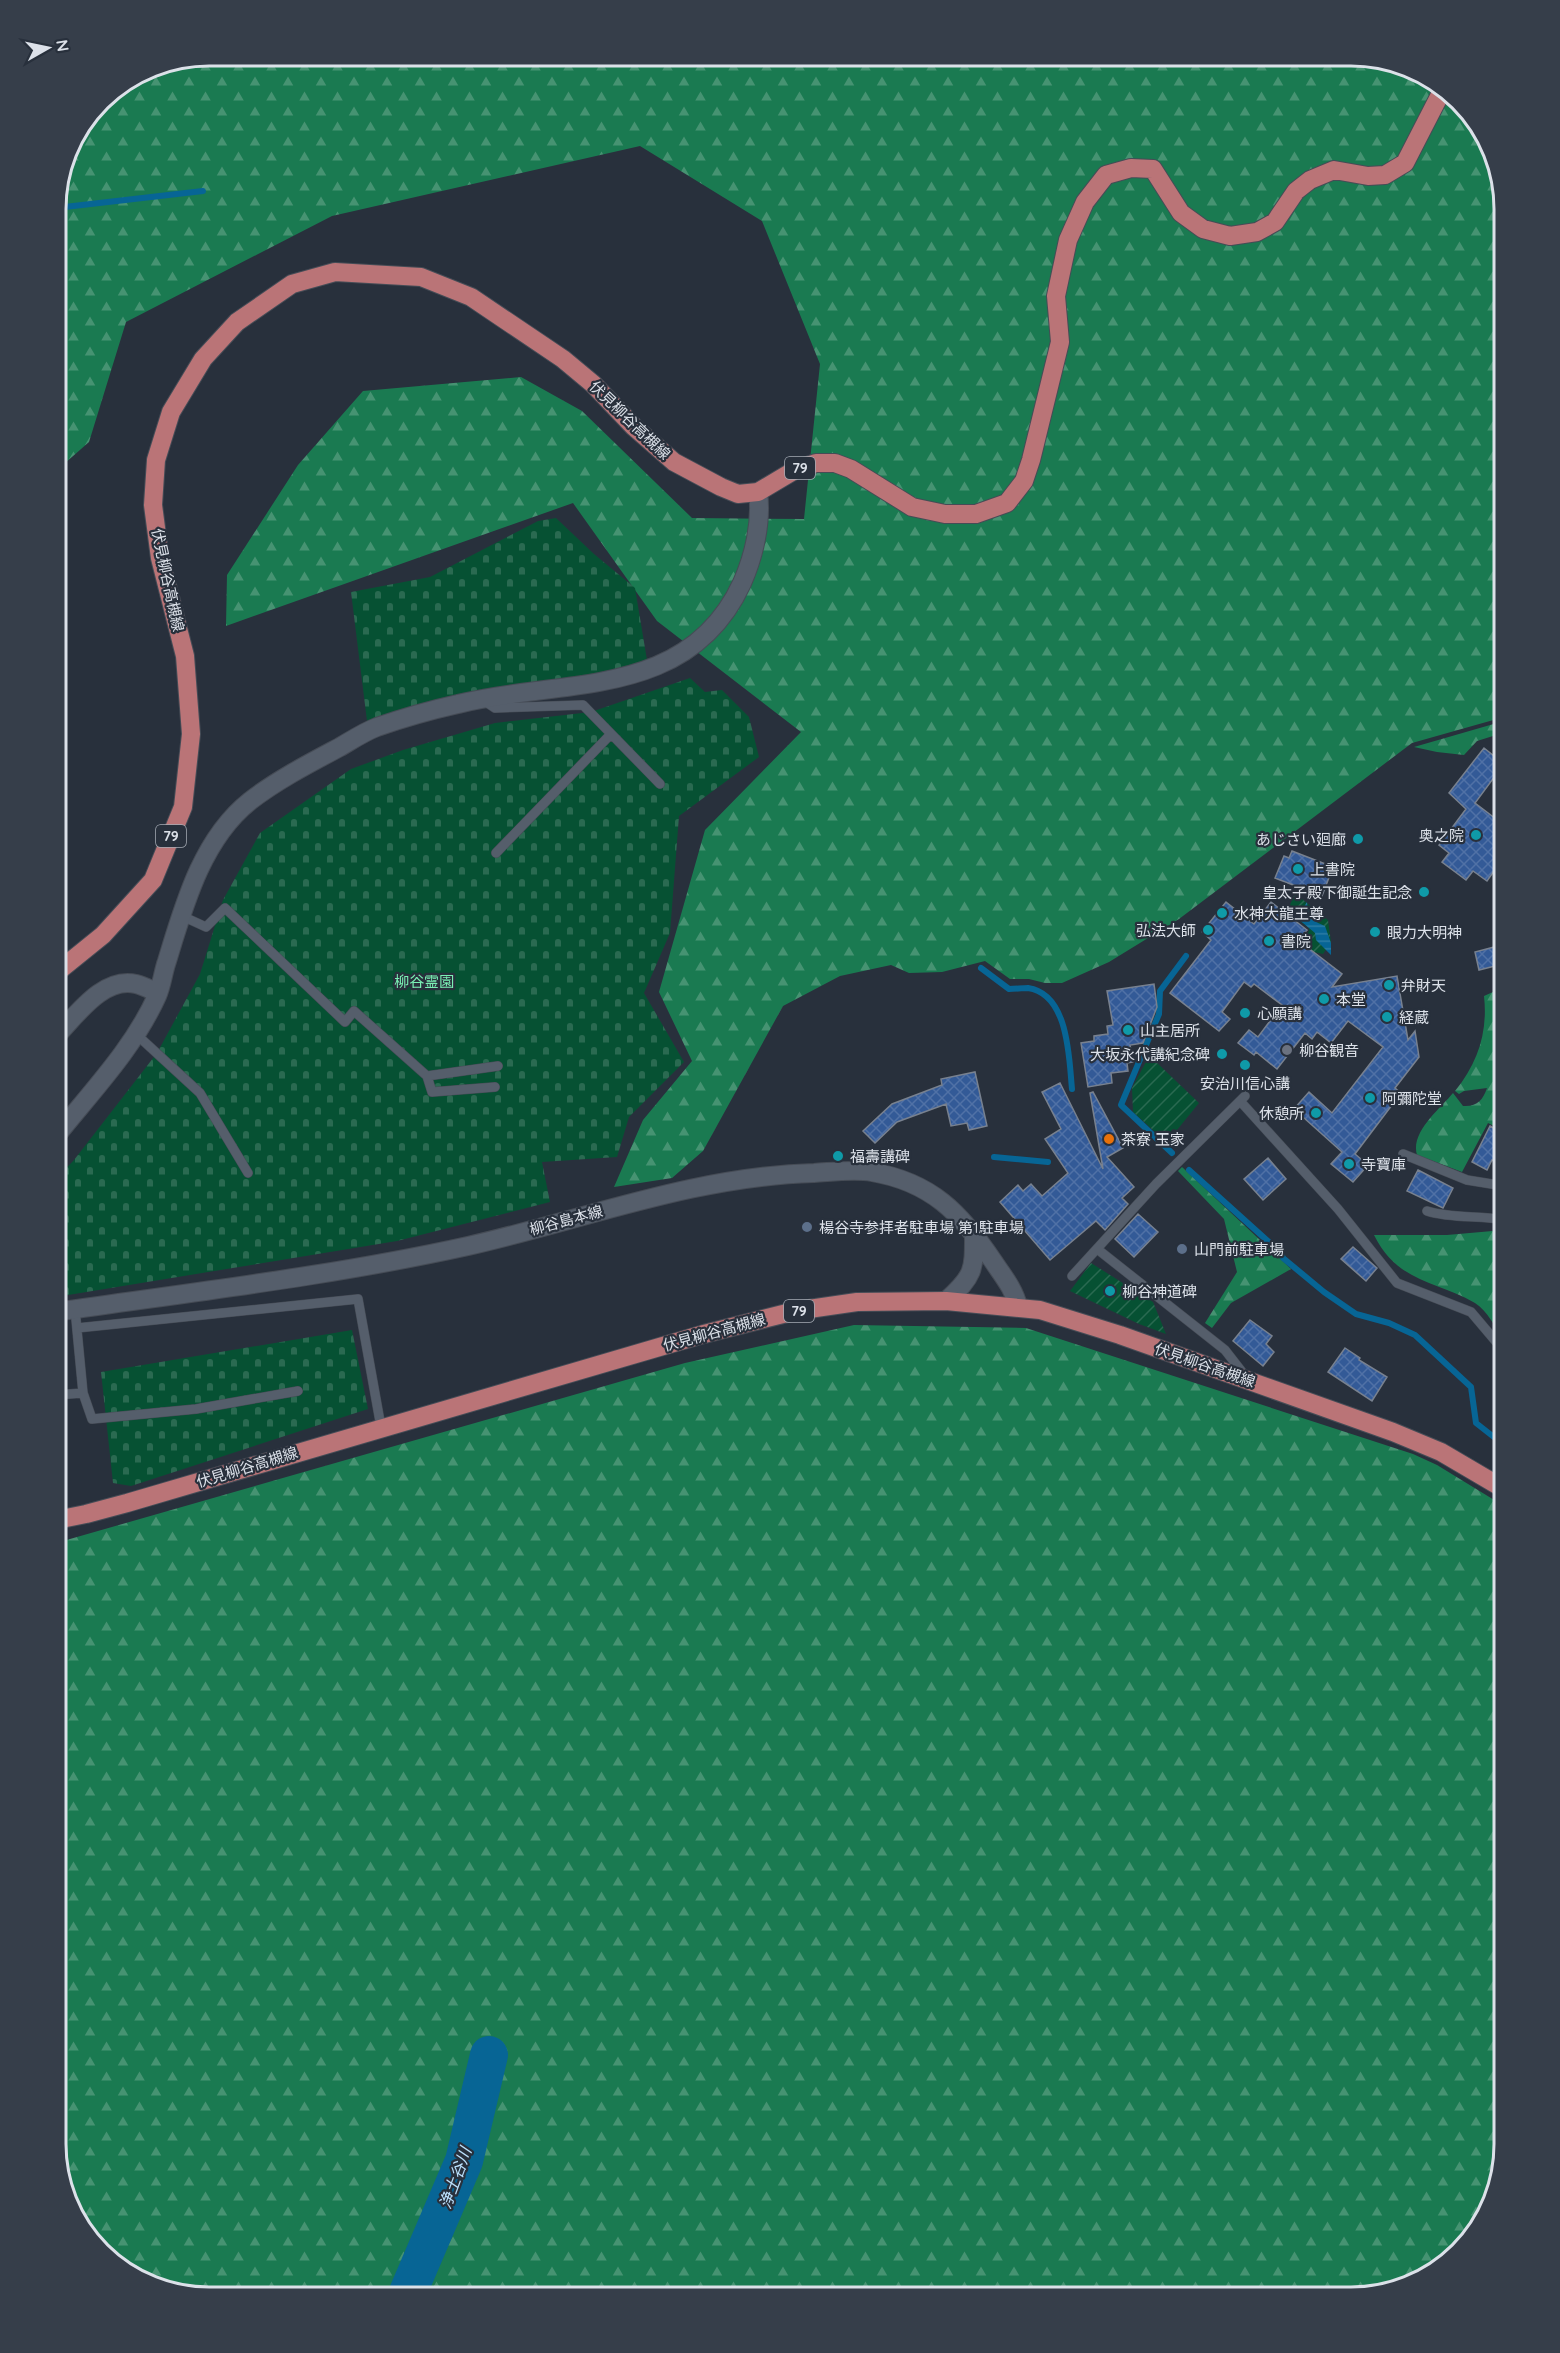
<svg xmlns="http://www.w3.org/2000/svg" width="1560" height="2353" viewBox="0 0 1560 2353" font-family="Quicksand,'Noto Sans JP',sans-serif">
	<defs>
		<pattern id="forest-firs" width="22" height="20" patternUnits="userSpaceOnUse" patternTransform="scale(1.5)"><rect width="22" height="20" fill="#1a7a51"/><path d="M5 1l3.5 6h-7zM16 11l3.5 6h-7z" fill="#469372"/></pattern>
		<pattern id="cemetery-stones" width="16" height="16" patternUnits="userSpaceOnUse" patternTransform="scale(1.5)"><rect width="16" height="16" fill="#065133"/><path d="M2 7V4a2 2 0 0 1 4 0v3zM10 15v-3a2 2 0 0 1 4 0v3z" fill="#2a6a51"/></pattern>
		<pattern id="garden-furrows" width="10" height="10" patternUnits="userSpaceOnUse" patternTransform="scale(1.5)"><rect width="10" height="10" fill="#065133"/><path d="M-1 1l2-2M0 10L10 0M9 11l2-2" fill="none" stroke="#2a6a51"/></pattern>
		<pattern id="water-rules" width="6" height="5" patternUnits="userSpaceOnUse" patternTransform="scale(1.5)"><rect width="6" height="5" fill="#076595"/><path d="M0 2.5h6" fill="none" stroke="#2b7ba4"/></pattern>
		<pattern id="building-cross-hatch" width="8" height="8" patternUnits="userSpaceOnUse" patternTransform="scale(1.5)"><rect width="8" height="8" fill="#335a97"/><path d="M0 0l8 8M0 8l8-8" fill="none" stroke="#5071a6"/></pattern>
	</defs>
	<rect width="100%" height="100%" fill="#28303c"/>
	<!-- forest -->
	<path fill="url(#forest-firs)" d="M 209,56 L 1361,56 L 1436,81 L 1484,132 L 1504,209 L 1504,717 L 1412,743 L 1179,919 L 1109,962 L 1062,983 L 1045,983 L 1029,979 L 1010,979 L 985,961 L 942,972 L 909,973 L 891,965 L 840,976 L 783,1006 L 703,1151 L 672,1178 L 614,1187 L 643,1120 L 692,1061 L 659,992 L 705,830 L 801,732 L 657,621 L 573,503 L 226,626 L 227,575 L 298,465 L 363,391 L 521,377 L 582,411 L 692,518 L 804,519 L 820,364 L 762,221 L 640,146 L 332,216 L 126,322 L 89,442 L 56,471 L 56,199 L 67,150 L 101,100 L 150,67 Z
		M 1504,721 L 1504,743 L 1493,736 L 1477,741 L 1464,755 L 1437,752 L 1414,747 Z
		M 1504,987 L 1504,1131 L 1488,1123 L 1462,1172 L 1417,1155 C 1410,1132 1441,1108 1453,1093 L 1463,1106 C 1477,1107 1483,1100 1487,1088 L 1464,1091 L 1459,1094 L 1455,1091 C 1478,1063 1488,1032 1484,996 Z
		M 1182,1167 L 1291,1269 L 1231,1303 L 1212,1328 L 1205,1323 L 1237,1272 L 1224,1219 L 1178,1171 Z
		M 1504,1230 L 1504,1339 C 1496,1329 1487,1310 1475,1303 C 1435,1280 1398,1283 1374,1235 L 1447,1235 Z
		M 854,1325 L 1026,1328 L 1413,1454 L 1437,1465 L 1504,1506 L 1504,2145 L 1484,2221 L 1428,2277 L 1351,2297 L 199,2297 L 124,2272 L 76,2221 L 56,2144 L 56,1543 L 685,1363 Z"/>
	<!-- cemetery -->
	<path fill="url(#cemetery-stones)" d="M 556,518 L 594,554 L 635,588 L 647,660 L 582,682 L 485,693 L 367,721 L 351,592 L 430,577 L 538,521 Z
		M 690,678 L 705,692 L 722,690 L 749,717 L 759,757 L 679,816 L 670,933 L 644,993 L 684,1062 L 629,1117 L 617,1157 L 542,1162 L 550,1202 L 397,1241 L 56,1297 L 56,1179 L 74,1160 L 157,1053 L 200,974 L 223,900 L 260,833 L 351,769 L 403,750 L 495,723 L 591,712 Z
		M 352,1330 L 368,1409 L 131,1486 L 113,1483 L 101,1372 Z"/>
	<!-- garden -->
	<path fill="url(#garden-furrows)" d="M 1297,895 L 1328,920 L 1331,942 L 1323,954 L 1314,952 L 1308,961 L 1294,950 L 1309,931 L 1309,928 L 1287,911 L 1294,896 Z
		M 1153,1059 L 1199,1103 L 1177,1130 L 1173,1129 L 1163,1139 L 1133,1112 L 1132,1088 L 1147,1060 Z
		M 1091,1263 L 1153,1302 L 1166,1334 L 1139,1324 L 1070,1291 Z"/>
	<!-- water -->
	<path fill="url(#water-rules)" d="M 1307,902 C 1308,916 1312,921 1325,926 L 1331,943 L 1331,955 L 1316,940 L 1315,933 L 1297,918 Z"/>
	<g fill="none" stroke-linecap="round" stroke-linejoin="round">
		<!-- stream -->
		<path stroke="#076595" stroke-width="6" d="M 56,208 L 203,191
			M 981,968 L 1009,989 C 1015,989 1022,988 1028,988 C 1069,994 1069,1059 1072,1089
			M 1172,1153 L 1121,1105 L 1159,1014 L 1160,991 L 1186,956
			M 994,1157 L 1048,1162
			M 1189,1170 L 1281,1253 L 1283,1258 L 1324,1292 L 1356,1314 L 1389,1323 L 1415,1335 L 1471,1387 L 1476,1423 L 1504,1445"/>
		<!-- river -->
		<path stroke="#076595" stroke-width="38" d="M 406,2297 L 464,2161 L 489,2055"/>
	</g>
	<!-- building -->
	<path fill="url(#building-cross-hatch)" stroke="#78818f" stroke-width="1.5" d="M 1484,748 L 1504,764 L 1475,803 L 1504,825 L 1504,857 L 1487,881 L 1473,871 L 1466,880 L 1442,862 L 1449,853 L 1439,845 L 1466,809 L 1449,793 Z
		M 1292,851 L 1333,867 L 1322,896 L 1275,878 L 1284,856 L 1289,858 Z
		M 1226,902 L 1254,924 L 1271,902 L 1307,930 L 1298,940 L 1342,974 L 1332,987 L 1397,976 L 1408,1040 L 1415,1031 L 1419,1057 L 1395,1088 L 1401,1093 L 1355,1154 L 1368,1165 L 1353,1182 L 1331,1164 L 1342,1152 L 1294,1109 L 1309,1092 L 1332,1113 L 1383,1047 L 1348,1021 L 1331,1043 L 1317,1032 L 1312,1039 L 1305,1033 L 1277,1069 L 1256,1052 L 1254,1055 L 1238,1043 L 1249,1030 L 1258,1037 L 1282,1005 L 1254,984 L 1251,987 L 1244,982 L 1222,1012 L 1230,1019 L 1219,1031 L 1170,993 L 1211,940 L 1202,932 Z
		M 1498,946 L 1503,964 L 1479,970 L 1475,952 Z
		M 1154,984 L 1157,1007 L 1143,1043 L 1130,1045 L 1133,1062 L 1127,1063 L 1128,1071 L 1111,1073 L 1112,1083 L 1088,1087 L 1081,1043 L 1094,1041 L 1094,1036 L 1108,1034 L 1107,1026 L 1113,1025 L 1107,991 Z
		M 975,1072 L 987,1126 L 969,1130 L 967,1123 L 951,1126 L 946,1104 L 897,1122 L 875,1143 L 863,1131 L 892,1104 L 942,1085 L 941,1079 Z
		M 1060,1083 L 1103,1169 L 1090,1093 L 1093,1092 L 1123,1148 L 1107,1157 L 1134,1187 L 1122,1198 L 1128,1204 L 1105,1230 L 1096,1221 L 1050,1260 L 1000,1202 L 1018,1185 L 1023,1191 L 1031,1184 L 1042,1196 L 1068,1173 L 1045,1139 L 1061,1129 L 1042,1092 Z
		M 1490,1126 L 1504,1134 L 1504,1167 L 1492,1160 L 1487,1170 L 1472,1162 Z
		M 1268,1158 L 1286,1179 L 1263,1200 L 1244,1179 Z
		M 1418,1170 L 1453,1188 L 1443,1208 L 1407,1191 Z
		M 1138,1214 L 1158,1232 L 1134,1257 L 1115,1239 Z
		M 1353,1247 L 1377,1268 L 1366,1281 L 1341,1259 Z
		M 1250,1320 L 1272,1336 L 1266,1344 L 1274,1352 L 1263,1366 L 1233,1341 Z
		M 1345,1348 L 1360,1358 L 1359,1360 L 1387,1377 L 1372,1401 L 1328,1372 Z"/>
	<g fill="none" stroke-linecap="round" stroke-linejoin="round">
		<!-- lane casing -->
		<g stroke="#464c56" stroke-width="10">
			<path id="lane" d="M 483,700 L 495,708 L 583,705 L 660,784
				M 496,853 L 611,734
				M 182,916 L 206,927 L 225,908 L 345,1022 L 354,1011 L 427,1076 L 498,1066
				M 137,1035 L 200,1093 L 248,1173
				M 427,1076 L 432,1092 L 495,1087
				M 1240,1101 L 1338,1209 L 1397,1283 L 1471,1312 L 1504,1351
				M 1403,1154 L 1467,1180 L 1504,1186
				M 1427,1211 C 1452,1219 1479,1215 1504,1220
				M 1101,1252 L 1225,1350 L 1246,1377
				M 1072,1276 L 1156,1184 L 1245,1096
				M 75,1309 L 83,1393
				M 77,1328 L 358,1299 L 381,1427
				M 56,1395 L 83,1393 L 92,1419 L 196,1409 L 298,1391"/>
		</g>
		<!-- street casing -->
		<g stroke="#464c56" stroke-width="20">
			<path id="street" d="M 56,1036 C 76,1016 103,976 136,984 C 144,986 151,990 158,993
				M 56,1136 C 92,1091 133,1049 157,996 C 162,985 163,972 167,961 C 184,905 202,839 250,801 C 277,780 310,763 340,747 C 352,740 364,732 377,727 C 403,718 431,710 458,704 C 561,678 688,701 742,583 C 754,556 762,522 758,492"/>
		</g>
		<!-- secondary casing -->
		<g stroke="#464c56" stroke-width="20">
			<path id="secondary" d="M 946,1301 C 975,1275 974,1270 974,1232
				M 56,1312 C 193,1292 332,1276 468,1246 C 583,1220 695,1176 814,1173 C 832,1172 854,1169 872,1172 C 931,1182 961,1213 993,1261 C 1003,1276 1014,1289 1018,1306"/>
		</g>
		<!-- primary casing -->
		<g stroke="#464c56" stroke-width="20">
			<path id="primary" d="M 56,973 L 103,935 L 153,880 L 183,807 L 191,734 L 185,656 L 160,558 L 153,505 L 156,460 L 171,412 L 203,359 L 237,322 L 292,284 L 335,272 L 421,277 L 471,297 L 563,359 L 593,384 L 634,427 L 674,462 L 721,487 L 738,494 L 758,492 L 795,470 L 816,463 L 835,463 L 851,469 L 912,507 L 945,514 L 976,514 L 1007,503 L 1024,481 L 1031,460 L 1060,342 L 1056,296 L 1068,240 L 1085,202 L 1106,175 L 1131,168 L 1153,169 L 1181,213 L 1203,229 L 1230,236 L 1257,232 L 1275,222 L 1296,191 L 1310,180 L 1334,170 L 1368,176 L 1385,175 L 1405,163 L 1443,89
				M 56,1520 L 86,1514 L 127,1503 L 704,1334 L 795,1311 L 857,1302 L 946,1301 L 1040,1310 L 1120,1335 L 1393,1432 L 1441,1452 L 1504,1489"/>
		</g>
		<!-- lane -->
		<use href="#lane" stroke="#555e6b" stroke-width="9"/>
		<!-- street -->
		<use href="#street" stroke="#555e6b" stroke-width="18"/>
		<!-- secondary -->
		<use href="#secondary" stroke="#555e6b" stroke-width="18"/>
		<!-- primary -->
		<use href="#primary" stroke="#ba7477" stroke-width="18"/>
	</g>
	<!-- markers -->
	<g fill="#0f9aa8" stroke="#28303c" stroke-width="2">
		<circle cx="1476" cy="835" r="6"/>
		<circle cx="1358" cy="839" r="6"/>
		<circle cx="1298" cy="869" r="6"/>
		<circle cx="1424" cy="892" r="6"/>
		<circle cx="1222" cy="913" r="6"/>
		<circle cx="1208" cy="930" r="6"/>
		<circle cx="1375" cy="932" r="6"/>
		<circle cx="1269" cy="941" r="6"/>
		<circle cx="1389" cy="985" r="6"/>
		<circle cx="1324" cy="999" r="6"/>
		<circle cx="1245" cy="1013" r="6"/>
		<circle cx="1387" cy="1017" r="6"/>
		<circle cx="1128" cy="1030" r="6"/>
		<circle cx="1222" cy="1054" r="6"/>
		<circle cx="1245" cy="1065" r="6"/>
		<circle cx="1370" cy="1098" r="6"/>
		<circle cx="1316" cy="1113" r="6"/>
		<circle cx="838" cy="1156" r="6"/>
		<circle cx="1349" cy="1164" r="6"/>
		<circle cx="1110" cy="1291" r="6"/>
	</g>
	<circle fill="#6b7280" stroke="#28303c" stroke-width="2" cx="1287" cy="1050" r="6"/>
	<circle fill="#e8710a" stroke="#28303c" stroke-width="2" cx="1109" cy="1139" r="6"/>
	<g fill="#5c6f8a" stroke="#28303c" stroke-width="2">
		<circle cx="807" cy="1227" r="6"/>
		<circle cx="1182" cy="1249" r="6"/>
	</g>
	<g text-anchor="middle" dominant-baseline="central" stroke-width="4.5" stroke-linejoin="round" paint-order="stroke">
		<!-- shield labels -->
		<g fill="#28303c" stroke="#a6acb5" stroke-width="1.5">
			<rect x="785" y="457" width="30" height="22" rx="4.5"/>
			<rect x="156" y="825" width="30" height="22" rx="4.5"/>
			<rect x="784" y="1300" width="30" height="22" rx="4.5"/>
		</g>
		<g font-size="14" font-weight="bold" fill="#dce1e9">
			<text x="800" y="468">79</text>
			<text x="171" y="836">79</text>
			<text x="799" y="1311">79</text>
		</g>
		<!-- street labels -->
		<g font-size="15" fill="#dce1e9" stroke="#28303c">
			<text transform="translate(630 420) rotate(44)">伏見柳谷高槻線</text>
			<text transform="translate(168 580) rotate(78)">伏見柳谷高槻線</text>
			<text transform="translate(566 1220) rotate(-15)">柳谷島本線</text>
			<text transform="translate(714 1332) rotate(-15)">伏見柳谷高槻線</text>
			<text transform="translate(1205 1365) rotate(19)">伏見柳谷高槻線</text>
			<text transform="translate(247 1467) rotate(-17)">伏見柳谷高槻線</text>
		</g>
		<!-- poi labels -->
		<g font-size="15" fill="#dce1e9" stroke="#28303c" text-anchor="start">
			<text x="1464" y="835" text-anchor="end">奥之院</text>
			<text x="1346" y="839" text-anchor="end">あじさい廻廊</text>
			<text x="1310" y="869">上書院</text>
			<text x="1412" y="892" text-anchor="end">皇太子殿下御誕生記念</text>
			<text x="1234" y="913">水神大龍王尊</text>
			<text x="1196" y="930" text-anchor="end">弘法大師</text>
			<text x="1387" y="932">眼力大明神</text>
			<text x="1281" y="941">書院</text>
			<text x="1401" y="985">弁財天</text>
			<text x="1336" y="999">本堂</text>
			<text x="1257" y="1013">心願講</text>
			<text x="1399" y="1017">経蔵</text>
			<text x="1140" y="1030">山主居所</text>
			<text x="1299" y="1050">柳谷観音</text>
			<text x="1210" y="1054" text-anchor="end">大坂永代講紀念碑</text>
			<text x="1245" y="1083" text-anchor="middle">安治川信心講</text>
			<text x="1382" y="1098">阿彌陀堂</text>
			<text x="1304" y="1113" text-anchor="end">休憩所</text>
			<text x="1121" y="1139">茶寮 玉家</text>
			<text x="850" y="1156">福壽講碑</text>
			<text x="1361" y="1164">寺寶庫</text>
			<text x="819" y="1227">楊谷寺参拝者駐車場 第1駐車場</text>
			<text x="1194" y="1249">山門前駐車場</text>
			<text x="1122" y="1291">柳谷神道碑</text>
		</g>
		<!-- park labels -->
		<g font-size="15" fill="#7af0b4" stroke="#28303c">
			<text x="424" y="981">柳谷霊園</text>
		</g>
		<!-- water labels -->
		<g font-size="16" font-style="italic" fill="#bbe1fd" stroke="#28303c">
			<text transform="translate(455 2178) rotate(-70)">浄土谷川</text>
		</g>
	</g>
	<!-- crop -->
	<path d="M0 0H1560V2353H0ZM209 66H1351A143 143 0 0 1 1494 209V2144A143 143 0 0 1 1351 2287H209A143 143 0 0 1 66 2144V209A143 143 0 0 1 209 66Z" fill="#363e4a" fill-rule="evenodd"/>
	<path fill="none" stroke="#dce1e9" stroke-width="3" d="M209 66H1351A143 143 0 0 1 1494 209V2144A143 143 0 0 1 1351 2287H209A143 143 0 0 1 66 2144V209A143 143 0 0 1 209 66Z"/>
	<!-- north arrow -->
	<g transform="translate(48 48) rotate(81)" stroke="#28303c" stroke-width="4.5" paint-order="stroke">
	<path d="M0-4.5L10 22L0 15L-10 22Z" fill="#dce1e9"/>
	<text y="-9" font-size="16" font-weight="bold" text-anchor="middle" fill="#dce1e9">N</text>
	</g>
</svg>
